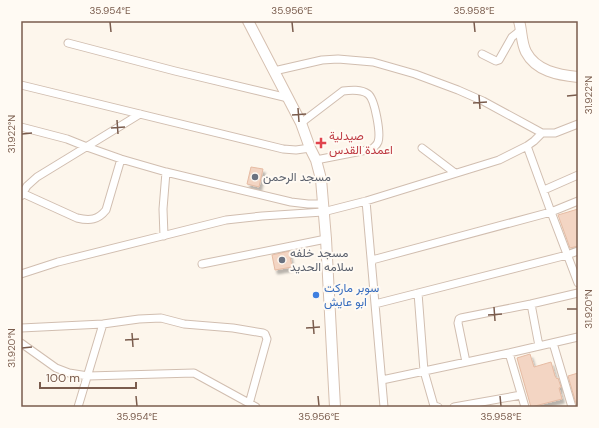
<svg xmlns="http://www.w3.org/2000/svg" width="599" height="428" viewBox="0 0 599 428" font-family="'DM Sans',Vazirmatn,sans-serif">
	<defs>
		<filter id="shadow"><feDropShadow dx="2.5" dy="4" stdDeviation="1" flood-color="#0004"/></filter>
	</defs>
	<rect width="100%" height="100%" fill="#fdf6ec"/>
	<!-- building -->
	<path fill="#f3d5c3" stroke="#e6bba3" filter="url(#shadow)" d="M 251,167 L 263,169 L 259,187 L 247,184 Z
		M 578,209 L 578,246 L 570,248 L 558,215 Z
		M 289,251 L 292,267 L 275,270 L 272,255 Z
		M 530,354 L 534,367 L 551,362 L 555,376 L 557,379 L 558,378 L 561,387 L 559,388 L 562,399 L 531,407 L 517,358 Z
		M 578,373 L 578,407 L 577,407 L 568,376 Z"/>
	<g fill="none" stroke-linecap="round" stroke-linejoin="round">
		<!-- street casing -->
		<g stroke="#d1beb0" stroke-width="9">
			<path id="street" d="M 68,43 L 175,71 L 288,98
				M 482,54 L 496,61 L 499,60 L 512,37 L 521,30
				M 274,71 L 322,60 L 338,59 L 373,62 L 415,74 L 458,90 L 483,101 L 542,133 L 555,133 L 578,124
				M 21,85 L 283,149 L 296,150 L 310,148
				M 301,123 L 343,91 C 351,90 361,89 368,94 C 375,99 381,134 378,142 C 377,145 374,147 372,149 L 316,160
				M 21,127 L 67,139 L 87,147 L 121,159 L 166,172 L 291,202 L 308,204 L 323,204
				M 527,146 L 551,212 L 578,283
				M 422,148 L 455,173
				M 544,190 L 578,175
				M 22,193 L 77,218 C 90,221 98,220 106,210 L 121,159
				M 21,196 L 27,186 L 37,177 L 140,114
				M 366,201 L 384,407
				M 164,236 L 163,209 L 166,172
				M 372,260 L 551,212 L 578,201
				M 202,264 L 326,239
				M 21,274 L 58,262 L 226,220 L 262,216 L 323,212 L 366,201 L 499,160 L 527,146 L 534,141 L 542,133
				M 418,293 L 424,371 L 434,406 L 438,407
				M 375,304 L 567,255 L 578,251
				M 531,304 L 539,346
				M 21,328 L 103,324 L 139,319 L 161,318 L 184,324 L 233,328 L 263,333 L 265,334 L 267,339 L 249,404
				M 21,343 L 56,368 L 69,373 L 88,376 L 194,373 L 256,407
				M 553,343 L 572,407
				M 509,353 L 525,407
				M 466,362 L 458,323 L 459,319 L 461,318 L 531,304 L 578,293
				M 382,380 L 509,353 L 578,337
				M 78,407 L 103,324
				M 454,407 L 521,395"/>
		</g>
		<!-- secondary casing -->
		<g stroke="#d6c0b0" stroke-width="12">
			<path id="secondary" d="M 248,21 L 301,123 L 310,148 L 316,160 L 321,179 L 326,239 L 335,407
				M 519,21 C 522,31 521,42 526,52 C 536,71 558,75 578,77"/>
		</g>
		<!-- street -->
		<use href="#street" stroke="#fff" stroke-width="7"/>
		<!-- secondary -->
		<use href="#secondary" stroke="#fff" stroke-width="10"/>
	</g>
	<!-- ticks -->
	<path fill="none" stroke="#7a5c4d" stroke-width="1.5" d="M 110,22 L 111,32M 292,22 L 293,32M 474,22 L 475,32M 479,95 L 480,109M 567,96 L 577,95M 473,103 L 487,102M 298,108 L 299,122M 292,115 L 306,114M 117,120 L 118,134M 111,128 L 125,127M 22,134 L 32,133M 494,307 L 495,321M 567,309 L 577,309M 488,315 L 502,314M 313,320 L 314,334M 306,328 L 320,327M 132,333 L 133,347M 125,340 L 139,339M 22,348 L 32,347M 136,396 L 137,406M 318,396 L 319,406M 500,396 L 501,406"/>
	<!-- markers -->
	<path fill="#e0444e" stroke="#fffaf3" stroke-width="1.5" d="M319 137h4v4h4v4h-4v4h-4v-4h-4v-4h4z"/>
	<g fill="#6b7280" stroke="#fffaf3" stroke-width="1.5">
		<circle cx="255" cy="177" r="4"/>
		<circle cx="282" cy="260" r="4"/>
	</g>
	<circle fill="#3f7fe0" stroke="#fffaf3" stroke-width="1.5" cx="316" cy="295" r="4"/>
	<g text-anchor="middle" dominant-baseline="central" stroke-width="4" stroke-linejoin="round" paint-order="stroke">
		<!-- health labels -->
		<g font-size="12" fill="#be3a42" stroke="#fffaf3" text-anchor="start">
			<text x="329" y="136">صيدلية<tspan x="329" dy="14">اعمدة القدس</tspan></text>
		</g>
		<!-- worship labels -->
		<g font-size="12" fill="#5b616d" stroke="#fffaf3" text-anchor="start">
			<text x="263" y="177">مسجد الرحمن</text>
			<text x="290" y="253">مسجد خلفه<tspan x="290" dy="14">سلامه الحديد</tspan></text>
		</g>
		<!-- shop labels -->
		<g font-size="12" fill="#366cbe" stroke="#fffaf3" text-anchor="start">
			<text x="324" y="288">سوبر ماركت<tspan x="324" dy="14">ابو عايش</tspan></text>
		</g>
	</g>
	<!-- border -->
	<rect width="599" height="428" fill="none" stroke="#fffaf3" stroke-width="44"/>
	<!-- scale -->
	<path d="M40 382v6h96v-6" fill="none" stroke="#7a5c4d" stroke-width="2"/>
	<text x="46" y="382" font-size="12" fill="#7a5c4d" stroke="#fffaf3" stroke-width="3" paint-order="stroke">100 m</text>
	<rect x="22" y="22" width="555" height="384" fill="none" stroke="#7a5c4d" stroke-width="1.5"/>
	<g font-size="10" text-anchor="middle" fill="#7a5c4d">
		<text x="110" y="14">35.954°E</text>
		<text x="292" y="14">35.956°E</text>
		<text x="474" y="14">35.958°E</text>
		<text transform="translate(588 95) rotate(-90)" y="4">31.922°N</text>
		<text transform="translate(11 134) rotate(-90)" y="4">31.922°N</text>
		<text transform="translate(588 309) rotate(-90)" y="4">31.920°N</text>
		<text transform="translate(11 348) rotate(-90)" y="4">31.920°N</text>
		<text x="137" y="420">35.954°E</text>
		<text x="319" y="420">35.956°E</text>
		<text x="501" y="420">35.958°E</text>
	</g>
</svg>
